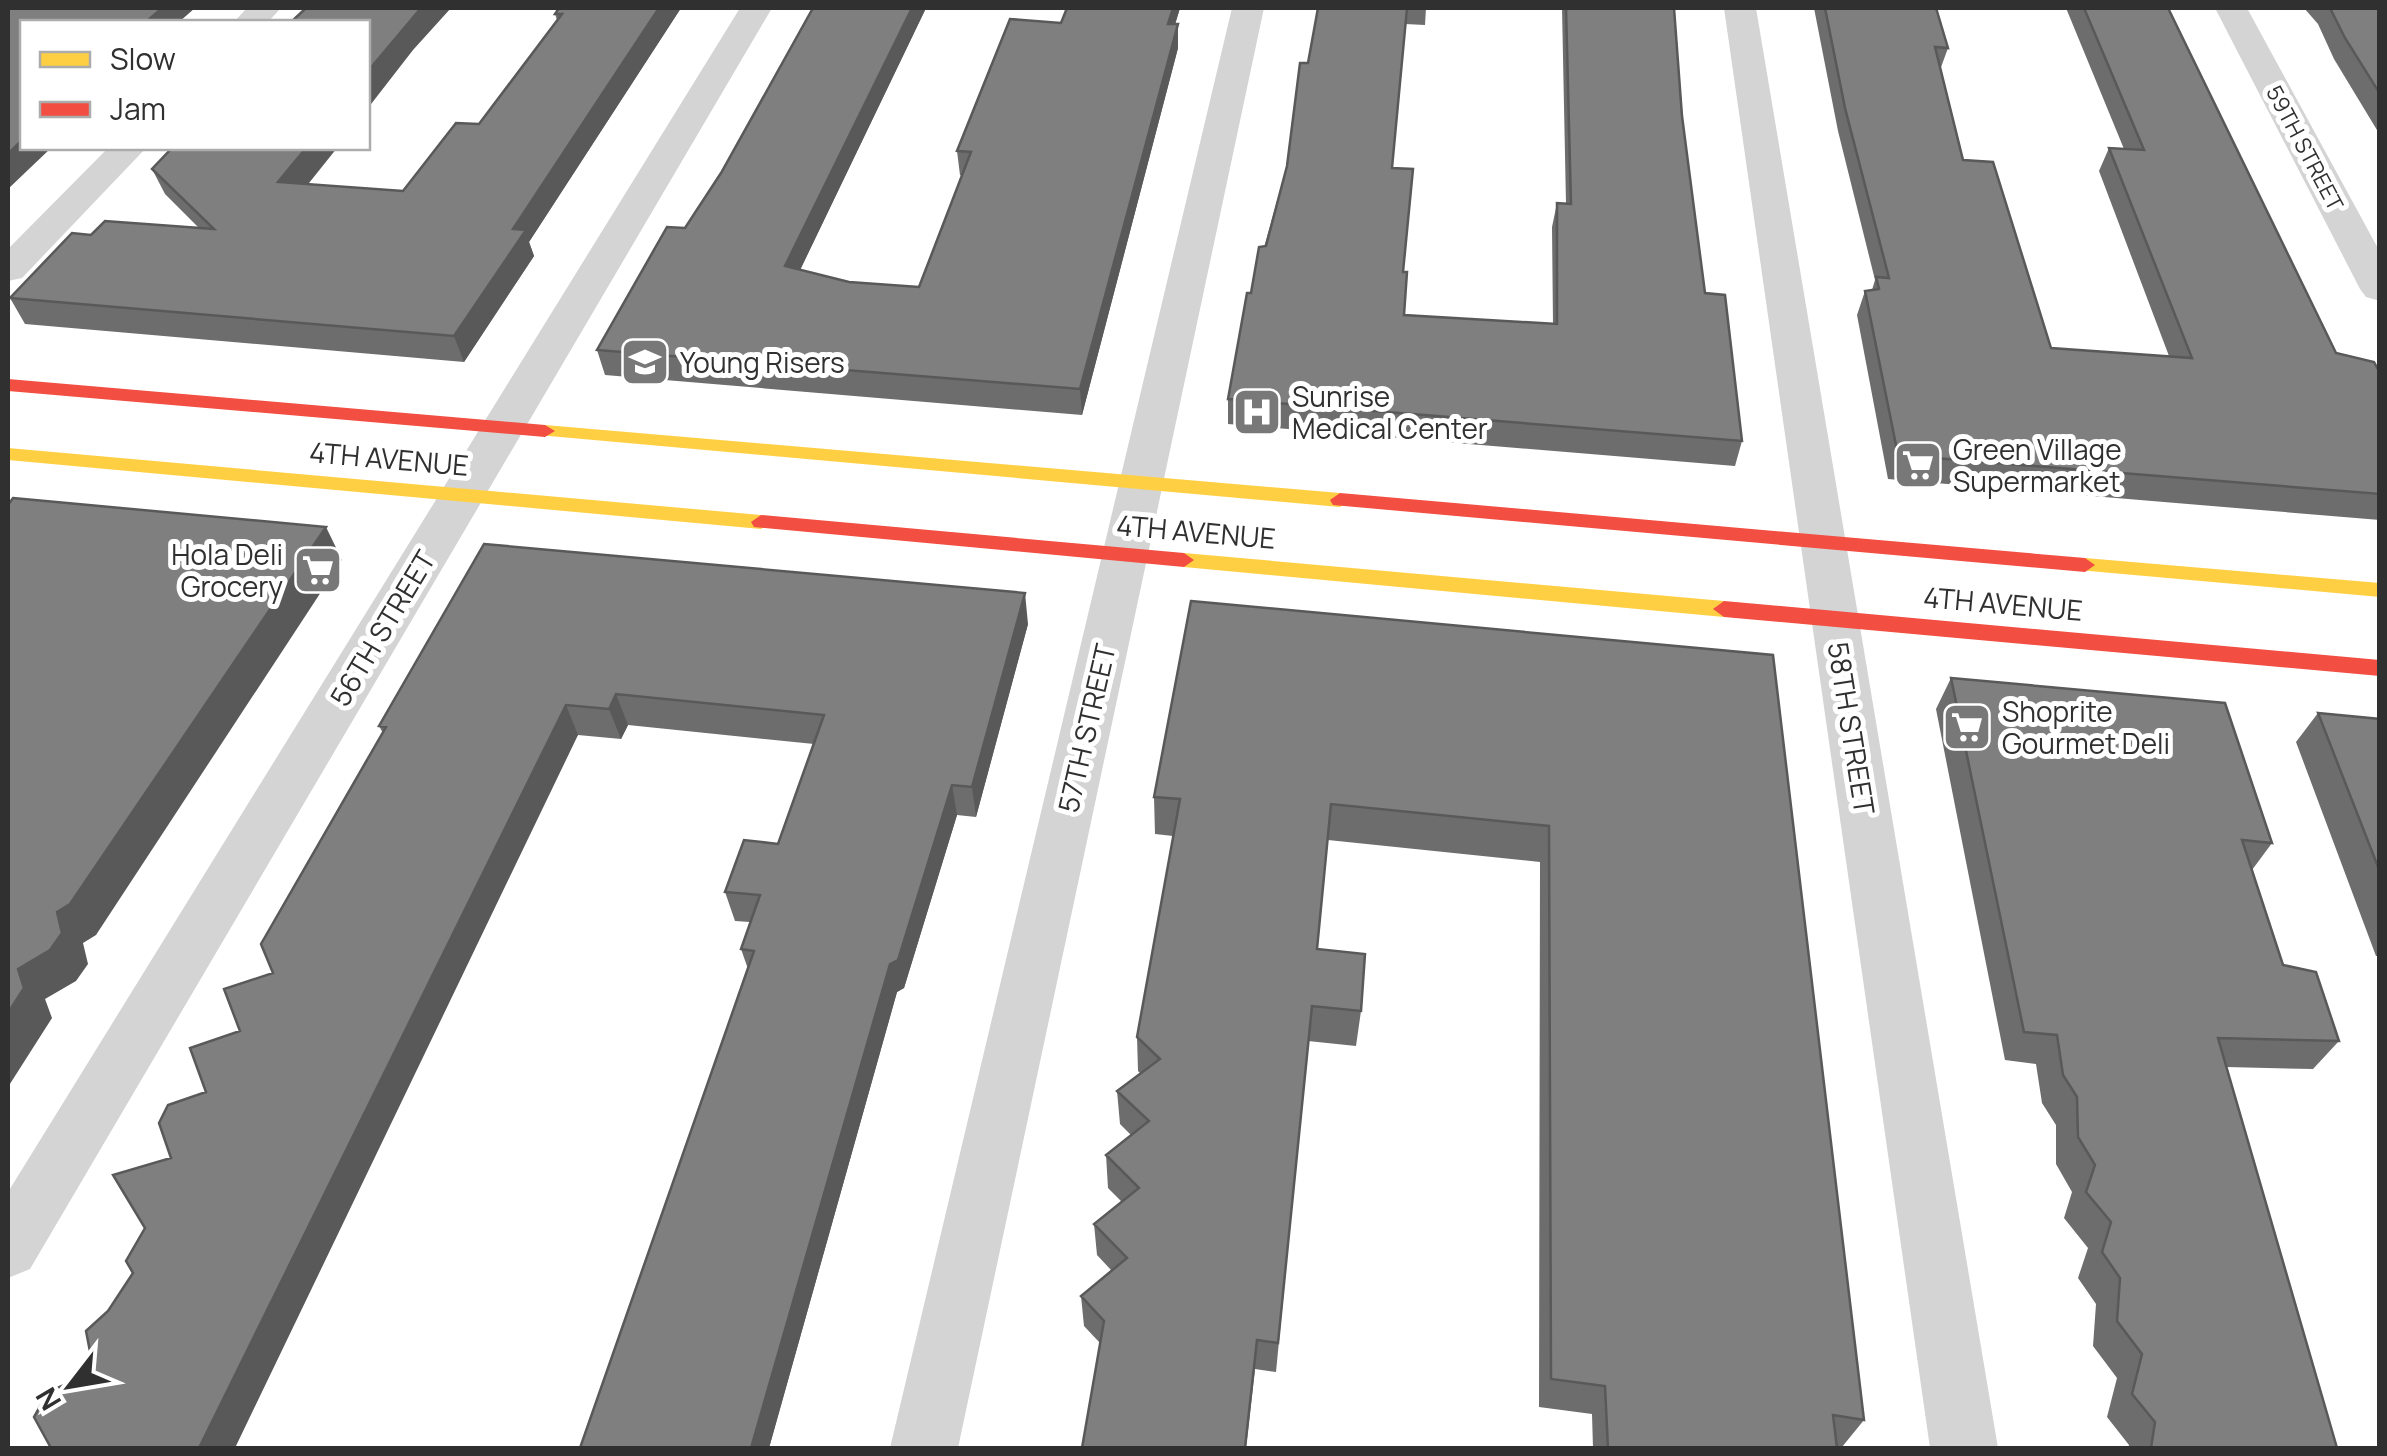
<svg xmlns="http://www.w3.org/2000/svg" width="2387" height="1456" viewBox="0 0 2387 1456" font-family="Manrope,sans-serif">
	<rect width="100%" height="100%" fill="#fff"/>
	<g fill="none" stroke-linecap="round" stroke-linejoin="round">
		<!-- street -->
		<path fill="#d4d4d4" fill-rule="evenodd" d="M 247,8 L 281,8 L 268,22 L 234,22 Z
			M 740,8 L 772,8 L 30,1269 L 8,1278 L 8,1192 Z
			M 1232,8 L 1264,8 L 958,1448 L 890,1448 Z
			M 1724,8 L 1756,8 L 1998,1448 L 1930,1448 Z
			M 2215,8 L 2247,8 L 2380,252 L 2380,301 L 2366,297 L 2360,289 Z
			M 108,148 L 146,148 L 22,278 L 8,281 L 8,249 Z"/>
		<!-- slow -->
		<path fill="#ffcf43" fill-rule="evenodd" d="M 545,425 L 1340,493 L 1350,500 L 1340,507 L 538,435 L 535,431 Z
			M 8,448 L 761,515 L 771,522 L 761,529 L 8,460 Z
			M 1184,553 L 1724,601 L 1735,609 L 1724,617 L 1184,567 L 1174,560 Z
			M 2085,558 L 2380,583 L 2380,597 L 2078,570 L 2075,565 Z"/>
		<!-- jam -->
		<path fill="#f24e42" fill-rule="evenodd" d="M 8,379 L 545,425 L 555,431 L 545,437 L 8,391 Z
			M 1340,493 L 2085,558 L 2095,565 L 2085,572 L 1333,505 L 1330,500 Z
			M 761,515 L 1184,553 L 1194,560 L 1184,567 L 754,527 L 751,522 Z
			M 1724,601 L 2380,660 L 2380,676 L 1724,617 L 1713,609 Z"/>
	</g>
	<!-- wall -->
	<path fill="#6d6d6d" d="M 681,8 L 529,242 L 534,256 L 464,362 L 25,324 L 10,298 L 91,235 L 199,228 L 165,194 L 152,169 L 308,184 L 403,191 L 479,124 L 557,20 L 555,14 Z
		M 813,8 L 926,8 L 800,270 L 849,282 L 919,287 L 962,176 L 960,175 L 957,151 L 1061,23 L 1067,8 L 1180,8 L 1175,24 L 1178,24 L 1178,48 L 1082,415 L 605,375 L 597,350 L 685,228 L 721,173 Z
		M 1318,8 L 1426,8 L 1425,25 L 1405,24 L 1392,168 L 1403,272 L 1404,315 L 1553,324 L 1552,227 L 1557,203 L 1566,204 L 1562,8 L 1674,8 L 1682,116 L 1705,293 L 1742,441 L 1735,466 L 1228,424 L 1228,399 L 1251,293 L 1287,166 L 1308,63 Z
		M 1814,8 L 1936,8 L 1948,48 L 1940,70 L 1963,160 L 2051,348 L 2169,356 L 2099,171 L 2109,148 L 2124,149 L 2066,8 L 2168,8 L 2336,353 L 2380,373 L 2380,520 L 1888,479 L 1857,315 L 1865,291 L 1872,290 L 1875,280 L 1838,131 Z
		M 2304,8 L 2380,8 L 2380,135 L 2334,59 L 2318,24 Z
		M 1028,624 L 976,817 L 957,815 L 904,988 L 897,992 L 769,1448 L 580,1448 L 748,969 L 741,949 L 750,922 L 735,921 L 725,892 L 778,844 L 814,744 L 628,725 L 621,739 L 578,735 L 94,1372 L 108,1311 L 133,1273 L 145,1228 L 171,1158 L 273,973 L 383,733 L 379,726 Z
		M 1773,655 L 1864,1420 L 1842,1447 L 1837,1446 L 1837,1448 L 1593,1448 L 1592,1414 L 1539,1407 L 1540,862 L 1328,840 L 1317,949 L 1361,1011 L 1356,1046 L 1308,1041 L 1276,1372 L 1255,1369 L 1246,1448 L 1082,1448 L 1100,1343 L 1084,1326 L 1081,1296 L 1112,1271 L 1097,1255 L 1094,1224 L 1122,1202 L 1108,1188 L 1106,1155 L 1131,1135 L 1120,1124 L 1117,1091 L 1140,1073 L 1138,1071 L 1137,1037 L 1173,836 L 1155,834 L 1154,797 Z
		M 1951,678 L 2272,843 L 2252,870 L 2283,965 L 2339,1041 L 2313,1069 L 2226,1067 L 2337,1448 L 2128,1448 L 2129,1445 L 2107,1417 L 2117,1378 L 2093,1346 L 2096,1304 L 2078,1278 L 2088,1248 L 2064,1218 L 2072,1192 L 2056,1164 L 2056,1125 L 2042,1103 L 2036,1064 L 2005,1060 L 1936,709 Z
		M 2318,713 L 2380,719 L 2380,956 L 2376,956 L 2296,742 Z"/>
	<!-- shaded-wall -->
	<path fill="#595959" d="M 162,8 L 195,8 L 179,22 L 146,22 Z
		M 421,8 L 451,8 L 413,50 L 368,108 L 368,71 Z
		M 659,8 L 681,8 L 529,242 L 534,256 L 464,362 L 454,336 L 513,229 Z
		M 912,8 L 926,8 L 790,291 L 785,266 Z
		M 1173,8 L 1180,8 L 1168,48 L 1168,24 Z
		M 1178,24 L 1178,48 L 1082,415 L 1080,389 Z
		M 22,140 L 22,148 L 51,148 L 8,189 L 8,154 Z
		M 306,148 L 337,148 L 289,208 L 278,182 Z
		M 326,527 L 342,560 L 96,935 L 83,943 L 88,964 L 76,981 L 45,999 L 52,1018 L 8,1087 L 8,1013 L 18,969 Z
		M 1025,593 L 1028,624 L 976,817 L 972,787 Z
		M 616,694 L 628,725 L 621,739 L 609,709 Z
		M 566,705 L 578,735 L 235,1448 L 199,1448 Z
		M 952,785 L 957,815 L 904,988 L 897,992 L 769,1448 L 751,1448 L 890,964 Z"/>
	<!-- building -->
	<path fill="#7f7f7f" stroke="#595959" stroke-width="2.5" d="M 8,8 L 162,8 L 146,22 L 22,22 L 22,140 L 8,154 Z
		M 306,8 L 421,8 L 368,71 L 368,22 L 291,22 Z
		M 559,8 L 659,8 L 513,229 L 526,230 L 454,336 L 10,298 L 72,233 L 91,235 L 105,221 L 214,229 L 152,169 L 172,148 L 306,148 L 278,182 L 403,191 L 456,123 L 479,124 L 562,14 L 555,14 Z
		M 813,8 L 912,8 L 785,266 L 849,282 L 919,287 L 971,152 L 957,151 L 1010,19 L 1061,23 L 1067,8 L 1173,8 L 1168,24 L 1178,24 L 1080,389 L 597,350 L 667,227 L 685,228 L 721,173 Z
		M 1318,8 L 1407,8 L 1392,168 L 1413,169 L 1403,272 L 1407,272 L 1404,315 L 1557,324 L 1557,203 L 1571,204 L 1566,8 L 1674,8 L 1682,116 L 1705,293 L 1725,295 L 1742,441 L 1228,399 L 1247,293 L 1251,293 L 1259,247 L 1266,246 L 1287,166 L 1300,63 L 1308,63 Z
		M 1825,8 L 1936,8 L 1948,48 L 1935,47 L 1963,160 L 1993,162 L 2051,348 L 2192,358 L 2109,148 L 2144,150 L 2084,8 L 2168,8 L 2336,353 L 2374,362 L 2380,373 L 2380,494 L 1898,455 L 1865,291 L 1879,289 L 1876,277 L 1889,278 L 1845,108 Z
		M 2330,8 L 2380,8 L 2380,94 L 2345,38 Z
		M 13,498 L 326,527 L 70,904 L 57,912 L 62,933 L 50,950 L 18,969 L 24,988 L 8,1013 L 8,505 Z
		M 484,544 L 1025,593 L 972,787 L 952,785 L 898,960 L 890,964 L 751,1448 L 580,1448 L 754,951 L 741,949 L 760,895 L 725,892 L 744,840 L 778,844 L 824,715 L 616,694 L 609,709 L 566,705 L 199,1448 L 51,1448 L 34,1417 L 48,1392 L 94,1372 L 86,1331 L 108,1311 L 133,1273 L 126,1261 L 145,1228 L 113,1175 L 171,1158 L 159,1123 L 168,1105 L 206,1092 L 190,1048 L 240,1031 L 224,989 L 273,973 L 261,944 L 386,727 L 379,726 Z
		M 1191,601 L 1773,655 L 1864,1420 L 1833,1415 L 1837,1448 L 1608,1448 L 1605,1386 L 1551,1379 L 1549,826 L 1331,804 L 1317,949 L 1365,954 L 1361,1011 L 1312,1006 L 1278,1343 L 1257,1340 L 1245,1448 L 1082,1448 L 1104,1321 L 1081,1296 L 1127,1258 L 1094,1224 L 1139,1188 L 1106,1155 L 1149,1121 L 1117,1091 L 1160,1059 L 1137,1037 L 1180,799 L 1154,797 Z
		M 1951,678 L 2225,703 L 2272,843 L 2242,840 L 2283,965 L 2316,972 L 2339,1041 L 2218,1038 L 2337,1448 L 2151,1448 L 2155,1422 L 2132,1394 L 2142,1354 L 2117,1321 L 2120,1278 L 2102,1252 L 2111,1222 L 2086,1192 L 2095,1165 L 2078,1137 L 2077,1097 L 2063,1075 L 2057,1035 L 2024,1032 Z
		M 2318,713 L 2380,719 L 2380,872 Z"/>
	<!-- icons -->
	<defs>
		<g id="school-square" transform="scale(2.5)"><rect x="-9" y="-9" width="18" height="18" rx="4" fill="#787878" stroke="#fff"/><path d="M0-5L7-2L0 1L-7-2ZM-4 1L0 2.5L4 1V4Q0 6-4 4Z" fill="#fff"/></g>
		<g id="hospital-square" transform="scale(2.5)"><rect x="-9" y="-9" width="18" height="18" rx="4" fill="#787878" stroke="#fff"/><path d="M-5-5h3v3.5h4V-5h3V5h-3V1.5h-4V5h-3Z" fill="#fff"/></g>
		<g id="supermarket-square" transform="scale(2.5)"><rect x="-9" y="-9" width="18" height="18" rx="4" fill="#787878" stroke="#fff"/><path d="M-6-5.5h2.5l.6 2H6L4.5 2H-2.5L-4.4-4H-6ZM-1.5 3.2a1.3 1.3 0 1 0 .1 0ZM3 3.2a1.3 1.3 0 1 0 .1 0Z" fill="#fff"/></g>
	</defs>
	<g fill-rule="evenodd">
		<use href="#school-square" x="645" y="362"/>
		<use href="#hospital-square" x="1257" y="412"/>
		<use href="#supermarket-square" x="1918" y="465"/>
		<use href="#supermarket-square" x="318" y="570"/>
		<use href="#supermarket-square" x="1967" y="727"/>
	</g>
	<g text-anchor="middle" dominant-baseline="central" stroke-width="10" stroke-linejoin="round" paint-order="stroke">
		<!-- far-street labels -->
		<g font-size="22" fill="#303030" stroke="#fff">
			<text transform="translate(2305 148) rotate(62)">59TH STREET</text>
		</g>
		<!-- poi labels -->
		<g font-size="28" fill="#303030" stroke="#fff" text-anchor="start">
			<text x="680" y="362">Young Risers</text>
			<text x="1292" y="396">Sunrise<tspan x="1292" dy="32">Medical Center</tspan></text>
			<text x="1953" y="449">Green Village<tspan x="1953" dy="32">Supermarket</tspan></text>
			<text x="283" y="554" text-anchor="end">Hola Deli<tspan x="283" dy="32">Grocery</tspan></text>
			<text x="2002" y="711">Shoprite<tspan x="2002" dy="32">Gourmet Deli</tspan></text>
		</g>
		<!-- street labels -->
		<g font-size="28" fill="#303030" stroke="#fff">
			<text transform="translate(389 458) rotate(5)">4TH AVENUE</text>
			<text transform="translate(1196 531) rotate(5)">4TH AVENUE</text>
			<text transform="translate(2003 603) rotate(5)">4TH AVENUE</text>
			<text transform="translate(382 628) rotate(-59)">56TH STREET</text>
			<text transform="translate(1086 728) rotate(-77)">57TH STREET</text>
			<text transform="translate(1852 728) rotate(81)">58TH STREET</text>
		</g>
	</g>
	<!-- border -->
	<rect width="2387" height="1456" fill="none" stroke="#303030" stroke-width="20"/>
	<!-- legend -->
	<rect x="20" y="20" width="350" height="130" fill="#ffffff" stroke="#acacac" stroke-width="2.5"/>
	<rect x="40" y="52" width="50" height="15" fill="#ffcf43" stroke="#acacac" stroke-width="2.5"/>
	<text x="110" y="70" font-size="30" fill="#303030">Slow</text>
	<rect x="40" y="102" width="50" height="15" fill="#f24e42" stroke="#acacac" stroke-width="2.5"/>
	<text x="110" y="120" font-size="30" fill="#303030">Jam</text>
	<!-- north arrow -->
	<g transform="translate(70 1386) rotate(239)" stroke="#ffffff" stroke-width="8" paint-order="stroke">
	<path d="M0-8L18 38L0 25L-18 38Z" fill="#303030"/>
	<text y="-15" font-size="28" font-weight="bold" text-anchor="middle" fill="#303030">N</text>
	</g>
</svg>
